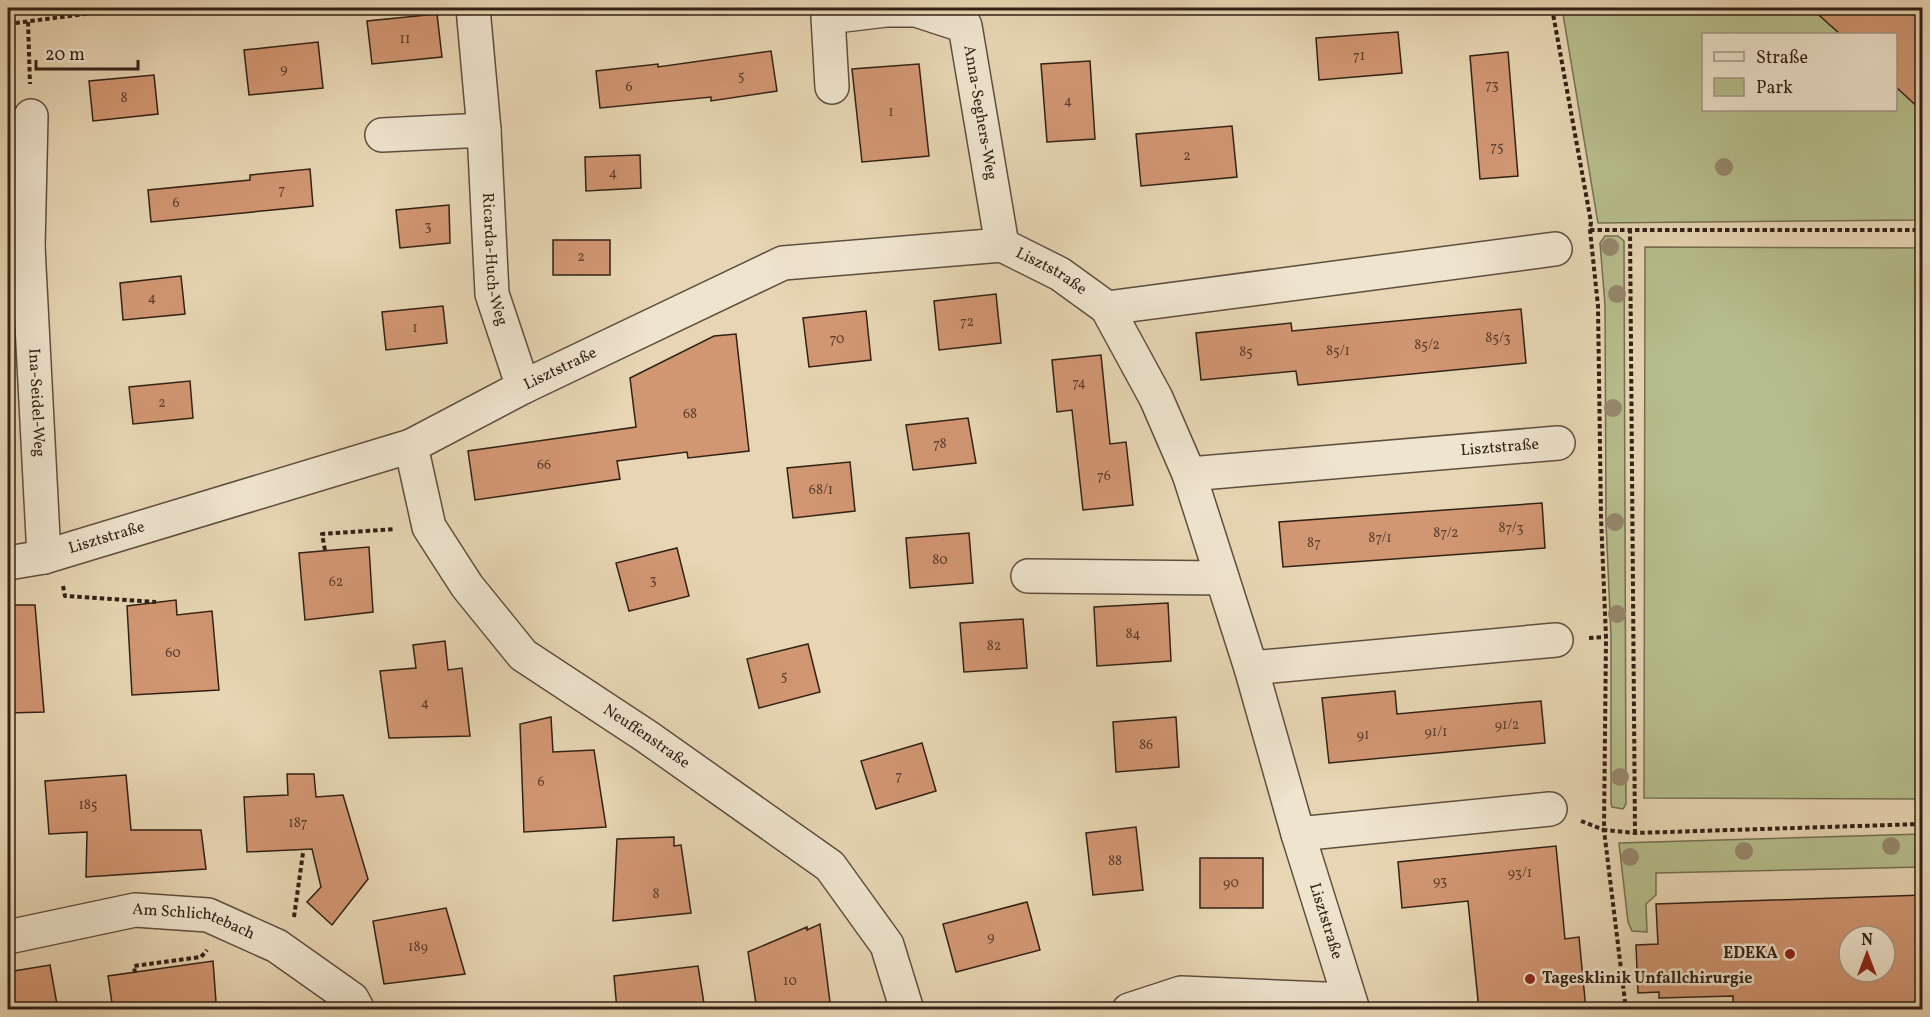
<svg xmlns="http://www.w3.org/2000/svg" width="1930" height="1017" viewBox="0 0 1930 1017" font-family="Vollkorn,serif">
	<rect width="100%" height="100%" fill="#e7d5b3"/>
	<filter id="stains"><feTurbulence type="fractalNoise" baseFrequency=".00333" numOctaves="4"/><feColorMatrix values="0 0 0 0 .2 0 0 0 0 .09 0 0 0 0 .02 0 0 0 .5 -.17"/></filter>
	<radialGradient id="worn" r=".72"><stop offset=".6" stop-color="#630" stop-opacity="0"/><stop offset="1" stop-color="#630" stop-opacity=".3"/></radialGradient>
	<!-- green -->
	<path fill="#b6bd8c" stroke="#746f51" stroke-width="1.5" fill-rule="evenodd" d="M 1562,8 L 1922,8 L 1922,220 L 1598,223 ZM 1704,34 L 1896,34 L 1896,110 L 1704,110 Z
		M 1605,236 L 1618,236 L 1624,241 L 1626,804 L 1623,809 L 1612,807 L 1611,803 L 1611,636 L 1606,523 L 1605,305 L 1600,243 Z
		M 1645,247 L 1922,248 L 1922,799 L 1644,798 Z
		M 1922,834 L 1922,867 L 1656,873 L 1656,895 L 1646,904 L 1647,932 L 1632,931 L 1628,922 L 1619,843 Z"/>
	<!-- building -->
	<path fill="#d19672" stroke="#322116" stroke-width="1.5" fill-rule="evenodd" d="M 1811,8 L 1923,8 L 1923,112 L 1896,87 L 1896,34 L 1840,34 Z
		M 437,14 L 442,57 L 372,64 L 367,21 Z
		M 1398,32 L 1402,73 L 1319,80 L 1316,38 Z
		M 318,42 L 323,88 L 249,95 L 244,50 Z
		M 771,51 L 777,91 L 711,101 L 711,97 L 600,108 L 596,71 L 658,64 L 658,67 Z
		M 1508,52 L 1518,176 L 1480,179 L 1470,56 Z
		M 1090,61 L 1095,139 L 1047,142 L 1041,64 Z
		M 919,64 L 929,156 L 862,162 L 852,69 Z
		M 154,75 L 158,114 L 93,121 L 89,81 Z
		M 1232,126 L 1237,177 L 1141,186 L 1136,134 Z
		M 640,155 L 641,188 L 586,191 L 585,157 Z
		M 310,169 L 313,206 L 151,222 L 148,190 L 250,180 L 250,175 Z
		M 449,205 L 450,243 L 400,248 L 396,210 Z
		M 553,240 L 610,240 L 610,275 L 553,275 Z
		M 181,276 L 185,314 L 123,320 L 120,283 Z
		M 996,294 L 1001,343 L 939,350 L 934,301 Z
		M 443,306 L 447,343 L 386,350 L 382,312 Z
		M 1521,309 L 1526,363 L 1298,385 L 1296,371 L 1201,380 L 1196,333 L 1291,323 L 1292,331 Z
		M 866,311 L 871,360 L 809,367 L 803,318 Z
		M 736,334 L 749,451 L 688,458 L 687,452 L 617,461 L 620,479 L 475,500 L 468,451 L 636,427 L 630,378 L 714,336 Z
		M 1101,355 L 1110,444 L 1126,442 L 1133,505 L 1083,510 L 1072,410 L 1057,412 L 1052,360 Z
		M 190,381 L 193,418 L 133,424 L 129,387 Z
		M 968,418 L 976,463 L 913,470 L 906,425 Z
		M 850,462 L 855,511 L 793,518 L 787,468 Z
		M 1542,503 L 1545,548 L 1283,567 L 1279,522 Z
		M 969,533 L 973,583 L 910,588 L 906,538 Z
		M 369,547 L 373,612 L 305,620 L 299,553 Z
		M 677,548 L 689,596 L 629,611 L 616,563 Z
		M 176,600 L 177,615 L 212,611 L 219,690 L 132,695 L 127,606 Z
		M 1168,603 L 1171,661 L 1097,666 L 1094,607 Z
		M 8,605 L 35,605 L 44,712 L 8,713 Z
		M 1023,619 L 1027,668 L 964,672 L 960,623 Z
		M 445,641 L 448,670 L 462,668 L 470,736 L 389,738 L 380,671 L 416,668 L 413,645 Z
		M 808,644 L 820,692 L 759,708 L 747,659 Z
		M 1395,691 L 1397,714 L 1541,701 L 1545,743 L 1329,763 L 1322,698 Z
		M 551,717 L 553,752 L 594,750 L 606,827 L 524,832 L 520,724 Z
		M 1176,717 L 1179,767 L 1116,772 L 1113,722 Z
		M 922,743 L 936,791 L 876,809 L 861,761 Z
		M 287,774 L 314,774 L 316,797 L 343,795 L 368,879 L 332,925 L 307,902 L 321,887 L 312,849 L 247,852 L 244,797 L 288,795 Z
		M 126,775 L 131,830 L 201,830 L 206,869 L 86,877 L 87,832 L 49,834 L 45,781 Z
		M 1136,827 L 1143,890 L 1093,895 L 1086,833 Z
		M 674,837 L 674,846 L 681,845 L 691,913 L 613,921 L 617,839 Z
		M 1556,846 L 1565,939 L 1579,937 L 1586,1010 L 1479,1010 L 1468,901 L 1402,908 L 1398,862 Z
		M 1200,858 L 1263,858 L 1263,908 L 1200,908 Z
		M 1923,895 L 1923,1010 L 1733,1010 L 1733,996 L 1659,998 L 1659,992 L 1638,993 L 1636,945 L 1658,944 L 1656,904 ZM 1849,936 L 1885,936 L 1885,972 L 1849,972 Z
		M 1027,902 L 1040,950 L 956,972 L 943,924 Z
		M 446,908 L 465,974 L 384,984 L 373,921 Z
		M 820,924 L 831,1010 L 757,1010 L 748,952 L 807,927 L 807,930 Z
		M 213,961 L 216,1002 L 192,1004 L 192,1010 L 113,1010 L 108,976 Z
		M 50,965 L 58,1010 L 8,1010 L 8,972 Z
		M 698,966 L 705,1010 L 617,1010 L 614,976 Z"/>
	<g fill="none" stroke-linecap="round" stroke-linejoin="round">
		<!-- minor casing -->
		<g stroke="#5f4e3d" stroke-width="36">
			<g id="minor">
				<path d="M 473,8 L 484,130"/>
				<path id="s1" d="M 832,87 L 828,17 L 886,10 L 916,10 L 965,26 L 1002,245"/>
				<path id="s2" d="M 382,135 L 484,130 L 492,294 L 523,387"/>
				<path d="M 28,247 L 31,116"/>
				<path id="s3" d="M 8,249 L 28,247 L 44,557"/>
				<path d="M 1107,308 L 1555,249"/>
				<path id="s4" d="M 411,446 L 429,527 L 467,586 L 523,655 L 646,736 L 830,866 L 887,945 L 907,1010"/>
				<path id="s5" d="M 1189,474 L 1558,443"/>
				<path id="s6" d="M 8,563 L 44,557 L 411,446 L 523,387 L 783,263 L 1002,245 L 1060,274 L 1107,308 L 1156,398 L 1189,474 L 1251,668 L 1298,834 L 1353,1010"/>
				<path d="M 1028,576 L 1222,578"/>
				<path d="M 1251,668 L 1556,640"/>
				<path d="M 1298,834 L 1550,809"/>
				<path id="s7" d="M 8,937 L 135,910 L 208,915 L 277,946 L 352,999 L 358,1010"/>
				<path d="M 1129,1010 L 1181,993 L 1348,1000"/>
			</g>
		</g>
		<!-- path -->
		<path stroke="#322116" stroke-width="4" stroke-dasharray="4.5 3" stroke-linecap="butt" d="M 1552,8 L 1591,222 L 1590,230 L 1598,306 L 1601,518 L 1606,637 L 1604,830 L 1635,833 L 1922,824
			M 28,22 L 30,84
			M 8,24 L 131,8
			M 1630,229 L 1635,833
			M 1590,230 L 1922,230
			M 325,550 L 322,534 L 395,529
			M 63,586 L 65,596 L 156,602
			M 1589,638 L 1606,637
			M 1581,821 L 1604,830 L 1626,1010
			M 294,917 L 303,853
			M 135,973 L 134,966 L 201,957 L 207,950"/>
		<!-- minor -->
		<use href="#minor" stroke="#efe4ce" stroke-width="33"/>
	</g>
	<!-- trees -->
	<g fill="#96876d">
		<circle cx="1724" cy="167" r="9"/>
		<circle cx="1610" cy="247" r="9"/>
		<circle cx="1617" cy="294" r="9"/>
		<circle cx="1613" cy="408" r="9"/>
		<circle cx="1615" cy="522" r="9"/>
		<circle cx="1617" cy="614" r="9"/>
		<circle cx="1620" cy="777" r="9"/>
		<circle cx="1891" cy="846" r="9"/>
		<circle cx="1744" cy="851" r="9"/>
		<circle cx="1630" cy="857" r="9"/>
	</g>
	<!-- markers -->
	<g fill="#8f2418" stroke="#efe4ce" stroke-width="2">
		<circle cx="1790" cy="954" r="6"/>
		<circle cx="1530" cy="979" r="6"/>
	</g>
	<g text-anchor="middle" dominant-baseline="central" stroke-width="5" stroke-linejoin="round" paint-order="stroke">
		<!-- number labels -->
		<g font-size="14" fill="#5a3e2d">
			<text x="405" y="39">11</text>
			<text x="1359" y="56">71</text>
			<text x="284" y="69">9</text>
			<text x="741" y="76">5</text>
			<text x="1492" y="85">73</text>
			<text x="629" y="87">6</text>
			<text x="124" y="98">8</text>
			<text x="1068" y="101">4</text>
			<text x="891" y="112">1</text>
			<text x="1497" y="147">75</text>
			<text x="1187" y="156">2</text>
			<text x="613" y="173">4</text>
			<text x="282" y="190">7</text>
			<text x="176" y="203">6</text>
			<text x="428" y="226">3</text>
			<text x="581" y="257">2</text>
			<text x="152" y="298">4</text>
			<text x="967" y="322">72</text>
			<text x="415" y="328">1</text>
			<text x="1498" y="338">85/3</text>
			<text x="837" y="339">70</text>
			<text x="1427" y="345">85/2</text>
			<text x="1338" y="351">85/1</text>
			<text x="1246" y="352">85</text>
			<text x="1079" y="383">74</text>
			<text x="162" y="403">2</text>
			<text x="690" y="414">68</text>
			<text x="940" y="444">78</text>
			<text x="544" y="465">66</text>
			<text x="1104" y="476">76</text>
			<text x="821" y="490">68/1</text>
			<text x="1511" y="528">87/3</text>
			<text x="1446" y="533">87/2</text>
			<text x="1380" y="538">87/1</text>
			<text x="1314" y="543">87</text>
			<text x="940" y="560">80</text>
			<text x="653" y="580">3</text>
			<text x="336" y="582">62</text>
			<text x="1133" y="634">84</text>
			<text x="994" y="646">82</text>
			<text x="173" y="653">60</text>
			<text x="784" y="676">5</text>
			<text x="425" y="703">4</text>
			<text x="1507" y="725">91/2</text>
			<text x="1436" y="732">91/1</text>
			<text x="1363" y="735">91</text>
			<text x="1146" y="745">86</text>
			<text x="899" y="776">7</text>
			<text x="541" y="782">6</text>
			<text x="88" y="805">185</text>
			<text x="298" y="823">187</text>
			<text x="1115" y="861">88</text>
			<text x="1520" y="873">93/1</text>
			<text x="1440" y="881">93</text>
			<text x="1231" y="883">90</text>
			<text x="656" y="894">8</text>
			<text x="991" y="937">9</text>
			<text x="418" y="947">189</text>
			<text x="790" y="981">10</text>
		</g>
		<!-- street labels -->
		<g font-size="16" fill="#322116" stroke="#efe4ce">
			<text stroke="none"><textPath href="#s1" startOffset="298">Anna-Seghers-Weg</textPath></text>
			<text stroke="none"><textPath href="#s2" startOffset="232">Ricarda-Huch-Weg</textPath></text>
			<text stroke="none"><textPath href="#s6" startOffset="1110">Lisztstraße</textPath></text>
			<text stroke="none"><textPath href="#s6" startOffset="588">Lisztstraße</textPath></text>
			<text stroke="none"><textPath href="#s3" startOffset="176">Ina-Seidel-Weg</textPath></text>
			<text stroke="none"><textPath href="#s5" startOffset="312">Lisztstraße</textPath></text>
			<text stroke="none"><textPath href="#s6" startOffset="102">Lisztstraße</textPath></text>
			<text stroke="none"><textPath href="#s4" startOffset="390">Neuffenstraße</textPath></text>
			<text stroke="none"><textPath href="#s6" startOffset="1830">Lisztstraße</textPath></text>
			<text stroke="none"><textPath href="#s7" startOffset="190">Am Schlichtebach</textPath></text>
		</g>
		<!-- poi labels -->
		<g font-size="16" font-weight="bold" fill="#322116" stroke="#efe4ce" text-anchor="end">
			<text x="1778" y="954">EDEKA</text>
			<text x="1542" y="979" text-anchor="start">Tagesklinik Unfallchirurgie</text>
		</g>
	</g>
	<!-- margin -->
	<rect width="1930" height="1017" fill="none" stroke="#e7d5b3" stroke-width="30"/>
	<rect x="9" y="9" width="1912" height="999" fill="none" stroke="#322116" stroke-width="3"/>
	<rect x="15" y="15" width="1900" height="987" fill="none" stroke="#322116" stroke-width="1.5"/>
	<!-- legend -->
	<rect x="1702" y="33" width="195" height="78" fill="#efe4ce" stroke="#a39684" stroke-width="1.5"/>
	<rect x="1714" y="52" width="30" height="9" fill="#efe4ce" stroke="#a39684" stroke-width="1.5"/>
	<text x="1756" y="63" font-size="18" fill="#322116">Straße</text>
	<rect x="1714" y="78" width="30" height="18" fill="#b6bd8c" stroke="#a39684" stroke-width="1.5"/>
	<text x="1756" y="93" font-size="18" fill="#322116">Park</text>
	<!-- north arrow -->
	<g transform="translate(1867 954)"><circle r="28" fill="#efe4ce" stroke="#a39684" stroke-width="1.5"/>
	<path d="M0-4.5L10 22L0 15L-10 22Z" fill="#8f2418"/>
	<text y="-9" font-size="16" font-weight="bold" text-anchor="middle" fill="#322116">N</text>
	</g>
	<!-- scale -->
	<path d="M36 60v9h102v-9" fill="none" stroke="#322116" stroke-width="3"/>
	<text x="45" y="60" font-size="18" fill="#322116" stroke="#efe4ce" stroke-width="4.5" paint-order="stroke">20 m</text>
	<rect width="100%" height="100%" filter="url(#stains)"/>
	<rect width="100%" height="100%" fill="url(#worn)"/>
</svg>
